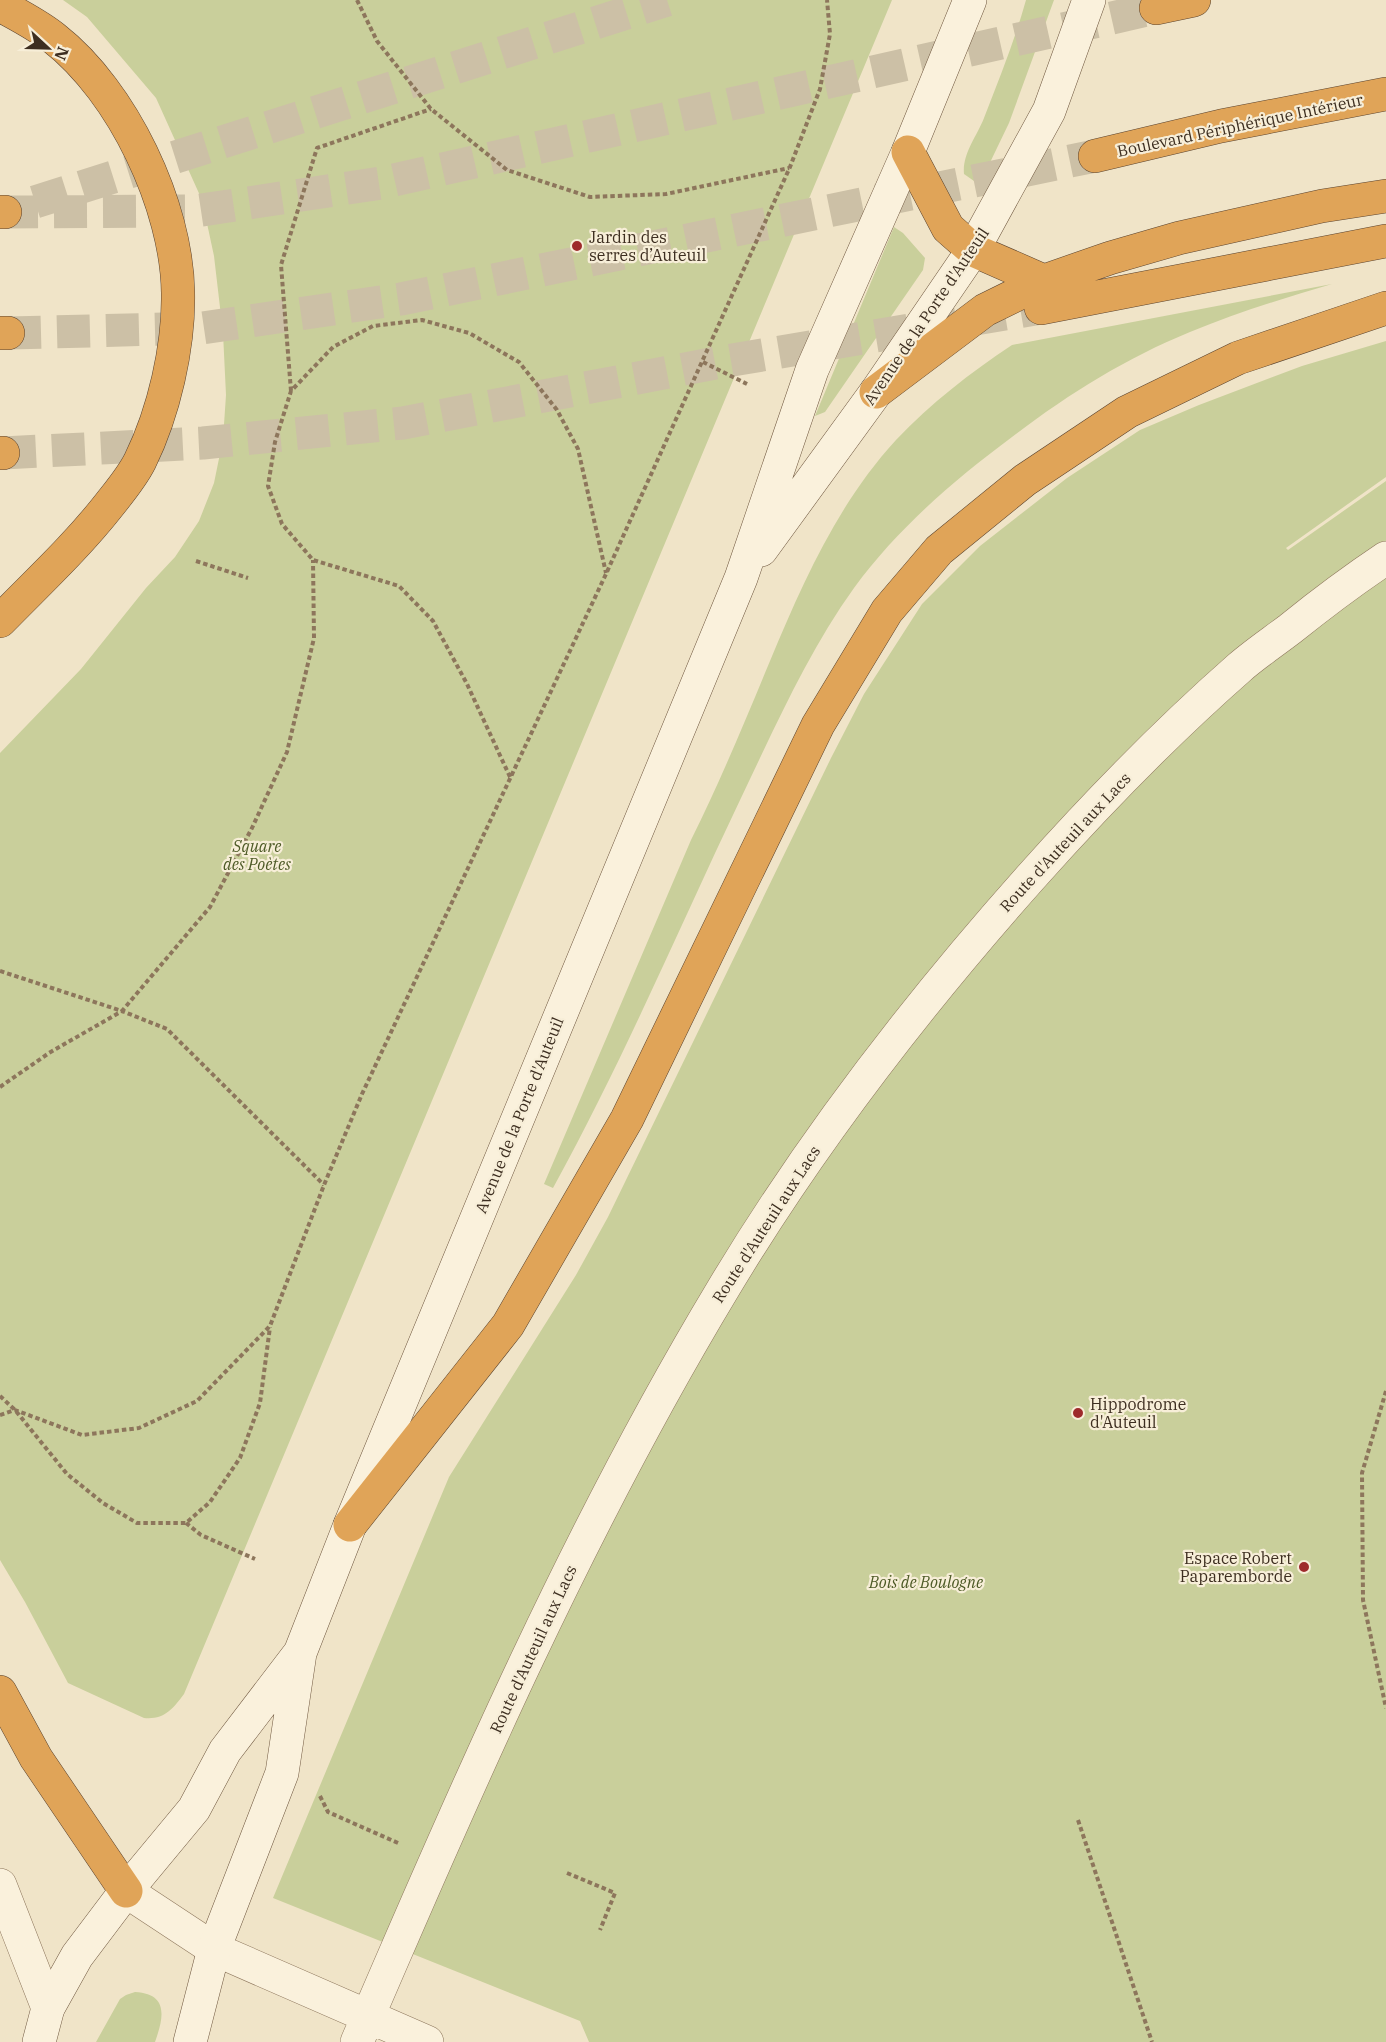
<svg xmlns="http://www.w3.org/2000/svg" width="1386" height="2042" viewBox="0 0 1386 2042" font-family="'IBM Plex Serif',serif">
	<rect width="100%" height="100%" fill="#f0e4c8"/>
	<!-- green -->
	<path fill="#c9cf9b" d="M 63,0 L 892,0 L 184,1694 C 173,1709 164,1720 144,1718 L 68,1683 L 25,1602 L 0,1560 L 0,753 L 81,669 L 146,588 L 175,557 L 199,521 L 214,483 L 223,439 L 226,395 L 223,333 L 214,256 L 202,200 L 156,98 L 87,17 Z
		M 1026,0 L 1054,0 L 1009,123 L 984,175 L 974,181 L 964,174 C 962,154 977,136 984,118 C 999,79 1015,40 1026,0 Z
		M 894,227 L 903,233 L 925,258 L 923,270 L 825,412 L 815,416 Z
		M 1332,284 C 1284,298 1236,313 1190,332 C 1126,358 1067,395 1012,437 C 953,481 898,528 854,588 C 808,652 775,727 741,798 C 679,928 623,1061 553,1188 L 544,1184 L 691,840 C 720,782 745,721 770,661 C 803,582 838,503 896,440 C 931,403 970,373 1012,345 Z
		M 1386,341 L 1386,477 L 1286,548 L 1288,550 L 1386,481 L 1386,2042 L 589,2042 L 580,2021 L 273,1898 L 449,1477 L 576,1275 L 608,1217 L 831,758 L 864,694 L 922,604 L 980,546 L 1067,478 L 1140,430 L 1199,405 L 1302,366 Z
		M 135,1992 C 170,1994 163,2019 155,2042 L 96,2042 L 120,1999 L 126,1995 Z"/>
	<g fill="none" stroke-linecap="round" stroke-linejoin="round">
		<!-- highway-tunnel -->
		<path stroke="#ccc0a6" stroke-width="33" stroke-dasharray="33 16" stroke-linecap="butt" d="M 35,202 L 667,0
			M 5,212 L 195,211 L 381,183 L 1156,8
			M 8,333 L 202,328 L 401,299 L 1095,156
			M 3,453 L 203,443 L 403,423 L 721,362 L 1041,308"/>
		<!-- street casing -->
		<g stroke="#8d765c" stroke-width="34">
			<path id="street" d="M 0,1885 L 48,2008
				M 126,1891 L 214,1949 L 427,2042
				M 357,2042 C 467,1785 579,1528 723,1289 C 811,1142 917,1005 1031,877 C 1097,803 1165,733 1239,668 C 1255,654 1273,642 1290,629 C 1321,604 1353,580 1386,558"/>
		</g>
		<!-- secondary casing -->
		<g stroke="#6f573f" stroke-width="34">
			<path id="secondary" d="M 761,550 L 876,392 L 973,250 L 1049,111 L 1089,0
				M 39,2042 L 48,2008 L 77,1956 L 126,1891 L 194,1809 L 225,1751 L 299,1654
				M 190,2042 L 214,1949 L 282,1773 L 300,1653 L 350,1525 L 741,578 L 812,370 L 908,152 L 970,0"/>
		</g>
		<!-- highway casing -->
		<g stroke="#5b4430" stroke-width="34">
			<path id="highway" d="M 0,5 C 18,15 38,25 54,38 C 123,92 177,206 178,293 C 179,347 164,412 140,461 C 132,477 120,491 109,505 C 76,547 37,583 0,621
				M 1156,8 L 1194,0
				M 908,152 L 948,228 L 973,250 L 1044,281
				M 1095,156 L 1221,126 L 1386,94
				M 0,212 L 5,212
				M 1041,308 L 1386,241
				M 0,333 L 8,333
				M 876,392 L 985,310 L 1044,281 L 1110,258 L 1179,238 L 1322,206 L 1386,196
				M 0,453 L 3,453
				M 350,1525 L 508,1325 L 627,1119 L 818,725 L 887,611 L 939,550 L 1025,480 L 1127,412 L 1238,358 L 1386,308
				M 0,1692 L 36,1758 L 126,1891"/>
		</g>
		<!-- path -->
		<path stroke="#8d765c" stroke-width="4" stroke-dasharray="4.5 3" stroke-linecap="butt" d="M 357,0 L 377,41 L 431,109 L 507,170 L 590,197 L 666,194 L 789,168
			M 703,362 L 747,384
			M 291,391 L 281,265 L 317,148 L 431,109
			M 196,561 L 248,578
			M 510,777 L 467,684 L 433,621 L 399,586 L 313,560 L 282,524 L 268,486 L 275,442 L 291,391 L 333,347 L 373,326 L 422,320 L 469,333 L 519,362 L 557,410 L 578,449 L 606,573
			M 0,971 L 122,1011 L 210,907 L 252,828 L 287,752 L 314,638 L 313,560
			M 0,1087 L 49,1053 L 122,1011 L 167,1029 L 324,1185
			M 1386,1391 L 1362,1473 L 1363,1600 L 1386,1708
			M 0,1396 L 15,1410 L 67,1474 L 103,1503 L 137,1523 L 186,1523 L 210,1502 L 240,1458 L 260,1403 L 270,1327
			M 0,1415 L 15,1410 L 82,1435 L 139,1428 L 197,1401 L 270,1326 L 324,1185 L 362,1094 L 606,574 L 790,167 L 820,89 L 830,34 L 827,0
			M 186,1523 L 201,1535 L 255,1559
			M 320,1796 L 328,1812 L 398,1843
			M 1078,1820 L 1152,2042
			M 567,1873 L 615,1893 L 600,1930"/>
		<!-- street -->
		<use href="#street" stroke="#faf1dc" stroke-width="33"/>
		<!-- secondary -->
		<use href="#secondary" stroke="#faf1dc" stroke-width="33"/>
		<!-- highway -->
		<use href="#highway" stroke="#e0a458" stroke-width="33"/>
	</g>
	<!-- markers -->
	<g fill="#9e2a2b" stroke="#f7eed8" stroke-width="2">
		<circle cx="577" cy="246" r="6"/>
		<circle cx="1078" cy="1413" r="6"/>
		<circle cx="1304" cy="1567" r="6"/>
	</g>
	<g text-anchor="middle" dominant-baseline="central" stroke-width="4.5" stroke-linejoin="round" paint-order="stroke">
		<!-- street labels -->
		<g font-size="16" fill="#3d2e20" stroke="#f7eed8">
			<text transform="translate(1240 125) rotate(-12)">Boulevard Périphérique Intérieur</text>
			<text transform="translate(926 316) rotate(-56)">Avenue de la Porte d'Auteuil</text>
			<text transform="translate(1065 842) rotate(-47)">Route d'Auteuil aux Lacs</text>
			<text transform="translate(519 1115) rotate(-68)">Avenue de la Porte d'Auteuil</text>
			<text transform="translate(766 1224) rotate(-57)">Route d'Auteuil aux Lacs</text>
			<text transform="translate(533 1649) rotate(-65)">Route d'Auteuil aux Lacs</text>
		</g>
		<!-- poi labels -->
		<g font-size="16" fill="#3d2e20" stroke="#f7eed8" text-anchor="start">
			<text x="589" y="237">Jardin des<tspan x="589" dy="18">serres d’Auteuil</tspan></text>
			<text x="1090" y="1404">Hippodrome<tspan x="1090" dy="18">d'Auteuil</tspan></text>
			<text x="1292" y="1558" text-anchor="end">Espace Robert<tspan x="1292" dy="18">Paparemborde</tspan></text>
		</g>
		<!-- park labels -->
		<g font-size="16" font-style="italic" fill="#4d5a26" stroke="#f7eed8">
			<text x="257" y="846">Square<tspan x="257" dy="18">des Poètes</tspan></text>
			<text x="926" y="1582">Bois de Boulogne</text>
		</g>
	</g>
	<!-- north arrow -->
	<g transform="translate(48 48) rotate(112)" stroke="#f7eed8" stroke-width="4.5" paint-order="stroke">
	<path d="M0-4.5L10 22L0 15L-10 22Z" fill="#3d2e20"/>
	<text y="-9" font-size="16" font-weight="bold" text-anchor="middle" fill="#3d2e20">N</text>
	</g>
</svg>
